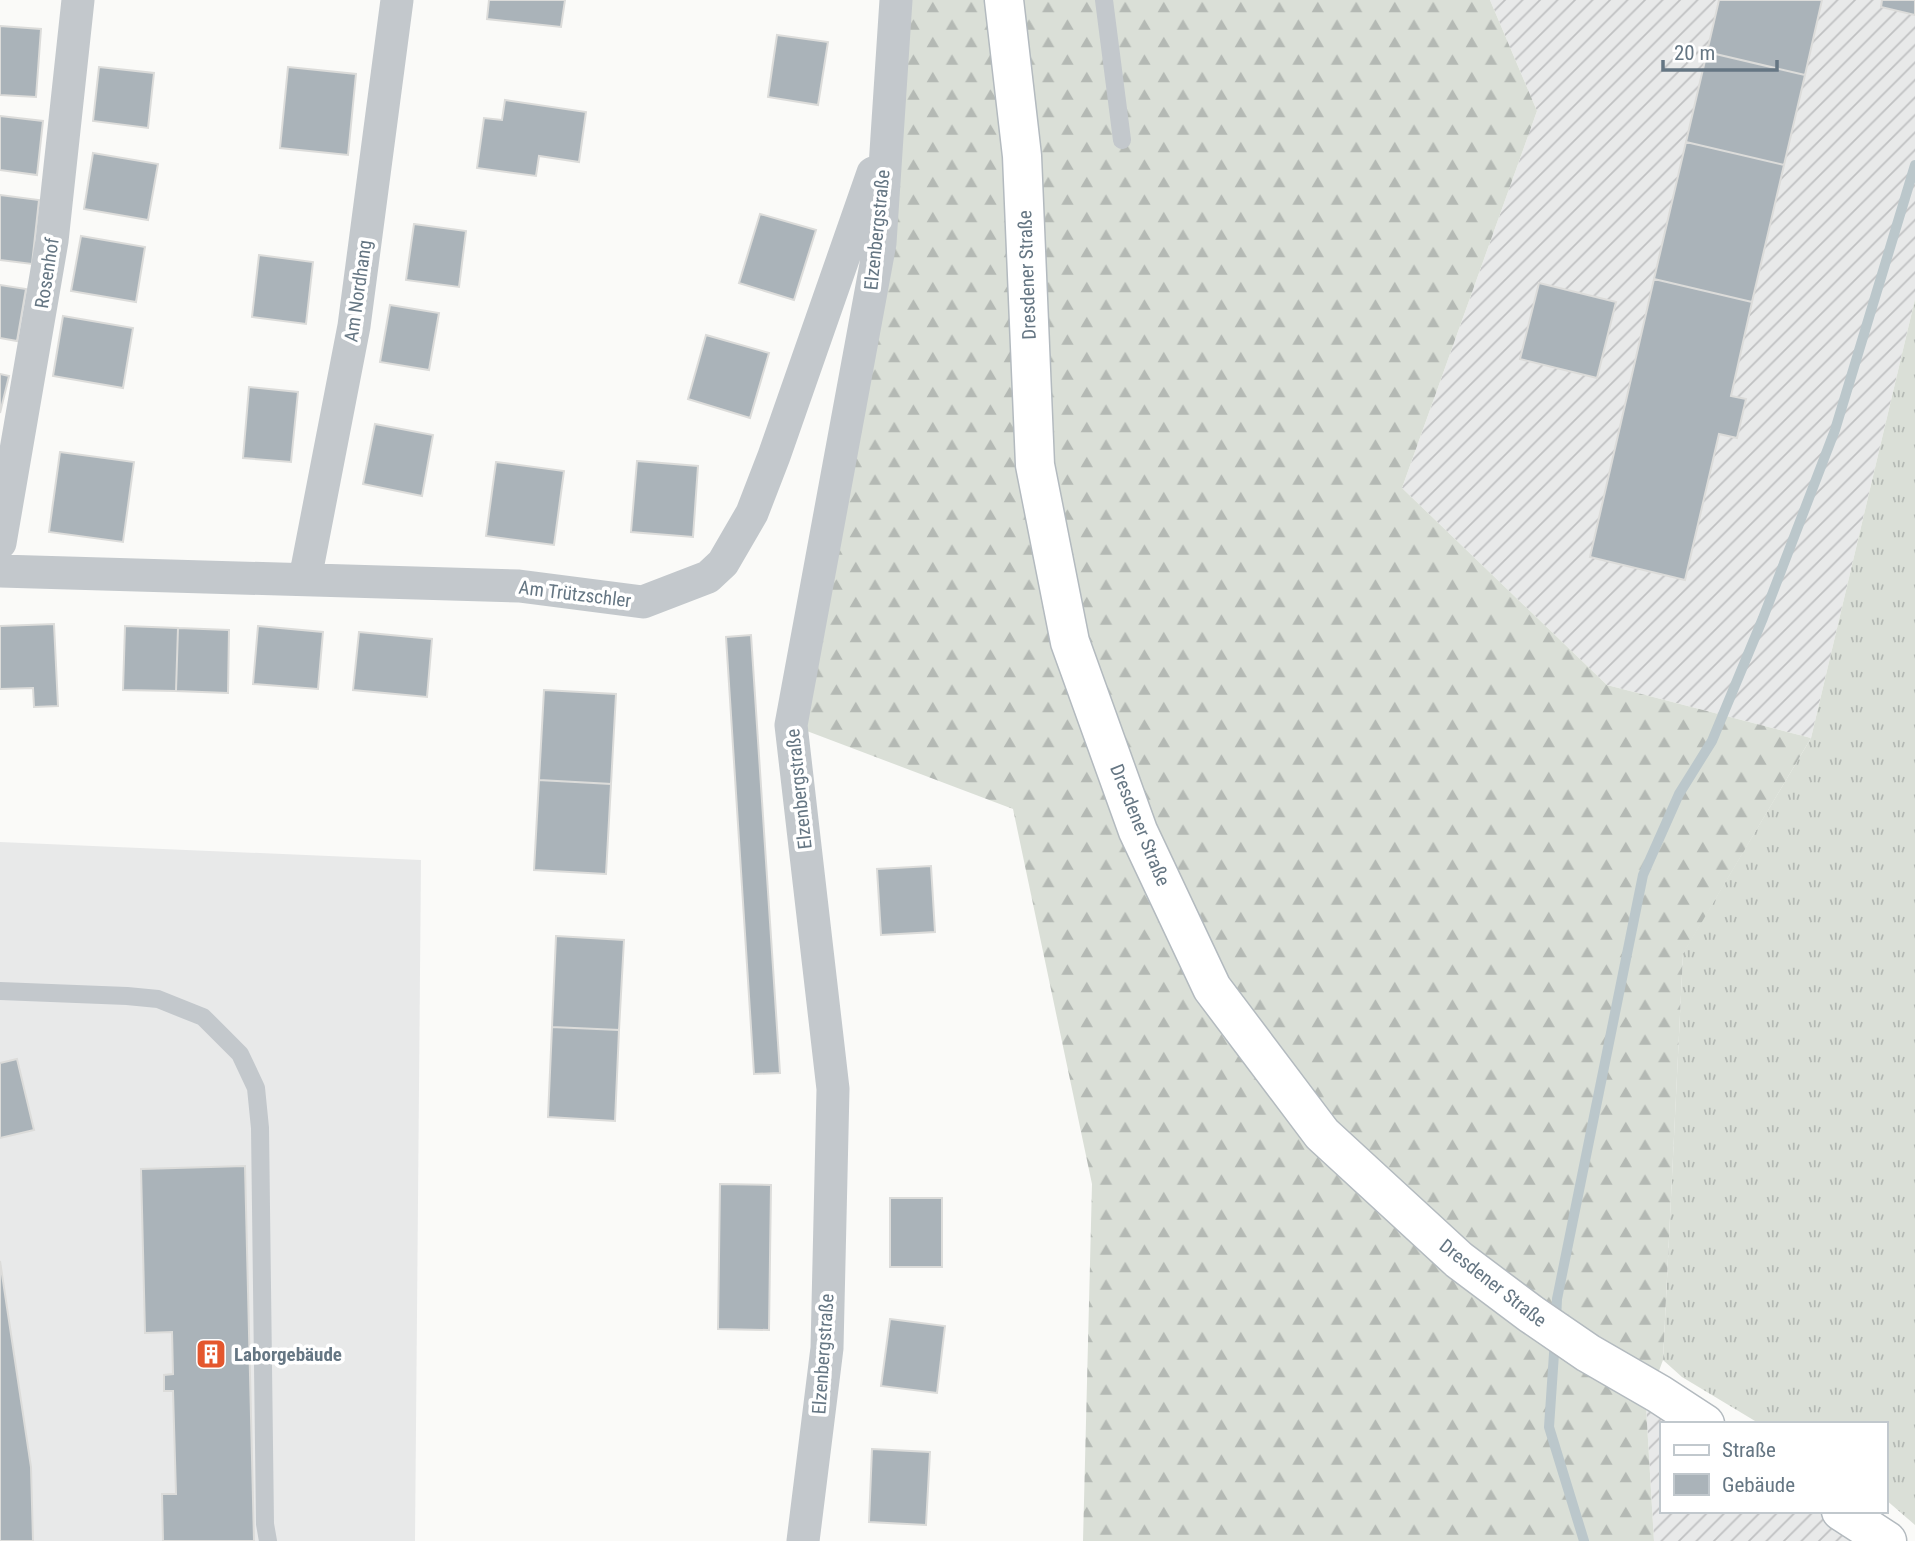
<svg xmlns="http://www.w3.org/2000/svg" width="1915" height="1541" viewBox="0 0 1915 1541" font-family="'Roboto Condensed',sans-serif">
	<defs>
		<pattern id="industrial-furrows" width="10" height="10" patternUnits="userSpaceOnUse" patternTransform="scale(1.75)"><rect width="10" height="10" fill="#e8e9e9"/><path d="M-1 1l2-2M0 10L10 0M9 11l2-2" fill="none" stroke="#c0c1c2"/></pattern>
		<pattern id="grass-tufts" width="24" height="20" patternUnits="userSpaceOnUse" patternTransform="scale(1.75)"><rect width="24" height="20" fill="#dadfd7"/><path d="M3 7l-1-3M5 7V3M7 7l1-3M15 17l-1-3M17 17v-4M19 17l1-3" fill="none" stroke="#b4b9b4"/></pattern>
		<pattern id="forest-firs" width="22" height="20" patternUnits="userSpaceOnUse" patternTransform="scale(1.75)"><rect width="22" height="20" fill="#dadfd7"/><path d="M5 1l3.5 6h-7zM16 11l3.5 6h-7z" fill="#b4b9b4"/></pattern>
	</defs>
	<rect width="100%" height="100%" fill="#fafaf8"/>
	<!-- built -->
	<path fill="#e8e9e9" d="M 0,842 L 421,860 L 415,1541 L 0,1541 Z"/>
	<!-- industrial -->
	<path fill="url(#industrial-furrows)" d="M 1490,0 L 1915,0 L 1915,299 L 1811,738 L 1607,685 L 1402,488 L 1537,111 Z
		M 1646,1406 L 1675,1424 L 1661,1424 L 1661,1511 L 1817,1511 L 1865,1541 L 1654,1541 Z"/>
	<!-- grass -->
	<path fill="url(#grass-tufts)" d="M 1915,299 L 1915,1525 L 1885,1499 L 1885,1424 L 1760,1424 L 1682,1377 L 1663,1360 L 1683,953 L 1811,738 Z"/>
	<!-- forest -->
	<path fill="url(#forest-firs)" d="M 896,0 L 1490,0 L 1537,111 L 1402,488 L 1607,685 L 1811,738 L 1683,954 L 1663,1360 L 1646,1406 L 1654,1541 L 1083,1541 L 1092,1184 L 1013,809 L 791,725 L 880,243 Z"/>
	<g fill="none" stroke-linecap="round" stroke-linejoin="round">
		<!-- stream -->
		<path stroke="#bbc7cb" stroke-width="10" d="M 1556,1320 L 1557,1299 L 1643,875 L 1679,794 L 1712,741 L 1763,618 L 1835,430 L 1915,165
			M 1555,1339 L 1549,1427 L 1584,1541"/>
	</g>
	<!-- building -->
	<path fill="#aab3b9" stroke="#dcdcda" stroke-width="2" d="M 489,0 L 565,0 L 561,27 L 487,19 Z
		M 1719,0 L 1822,0 L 1805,75 L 1707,52 Z
		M 1882,0 L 1915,0 L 1915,15 L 1881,7 Z
		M 0,26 L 41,29 L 36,97 L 0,95 Z
		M 777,35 L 828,42 L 818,105 L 768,97 Z
		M 1707,52 L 1805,75 L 1784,165 L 1686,142 Z
		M 99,67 L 154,73 L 148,128 L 93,121 Z
		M 288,67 L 356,74 L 348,155 L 280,148 Z
		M 505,100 L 586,112 L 579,162 L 539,156 L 536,176 L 477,168 L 484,118 L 502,120 Z
		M 0,116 L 43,121 L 37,175 L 0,170 Z
		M 1686,142 L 1784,165 L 1752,302 L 1654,279 Z
		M 93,153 L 158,164 L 148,220 L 84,209 Z
		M 0,195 L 39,200 L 32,264 L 0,260 Z
		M 760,214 L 816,230 L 794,300 L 739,283 Z
		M 414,224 L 466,231 L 459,287 L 406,280 Z
		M 81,236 L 145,247 L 136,302 L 71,291 Z
		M 259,255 L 313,262 L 306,324 L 252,317 Z
		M 1654,279 L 1752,302 L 1731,396 L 1746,399 L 1737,438 L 1719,434 L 1685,580 L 1590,557 Z
		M 1539,283 L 1616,302 L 1597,378 L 1520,359 Z
		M 0,285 L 26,289 L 17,341 L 0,338 Z
		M 390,305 L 439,313 L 429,370 L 380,362 Z
		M 63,316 L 133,328 L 123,388 L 53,376 Z
		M 706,335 L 769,353 L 750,418 L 688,399 Z
		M 0,374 L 9,376 L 0,413 Z
		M 249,387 L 298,392 L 291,462 L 243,458 Z
		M 375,424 L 433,435 L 422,496 L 363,484 Z
		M 60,452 L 134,462 L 123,542 L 49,532 Z
		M 637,461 L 698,466 L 693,537 L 631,532 Z
		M 496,462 L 564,471 L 554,545 L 486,536 Z
		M 54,624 L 58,706 L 34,707 L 33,688 L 0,689 L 0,626 Z
		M 125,626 L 178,628 L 176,691 L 123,690 Z
		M 258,626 L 323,632 L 318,689 L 253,684 Z
		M 178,628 L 229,630 L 228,693 L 176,691 Z
		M 359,632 L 432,639 L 427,697 L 353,690 Z
		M 751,635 L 780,1073 L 754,1074 L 726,637 Z
		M 544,690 L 616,694 L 611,784 L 539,780 Z
		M 539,780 L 611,784 L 606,874 L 534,870 Z
		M 931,866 L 935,932 L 881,935 L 877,869 Z
		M 556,936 L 624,940 L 619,1030 L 552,1027 Z
		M 552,1027 L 619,1030 L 615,1121 L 548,1117 Z
		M 17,1059 L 34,1130 L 0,1138 L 0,1063 Z
		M 245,1166 L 254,1541 L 163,1541 L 162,1494 L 176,1494 L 173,1391 L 164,1391 L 164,1375 L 173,1374 L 172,1332 L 145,1333 L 141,1169 Z
		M 720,1184 L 771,1185 L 769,1330 L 718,1329 Z
		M 890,1198 L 942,1198 L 942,1267 L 890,1267 Z
		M 0,1261 L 31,1467 L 33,1541 L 0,1541 Z
		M 890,1319 L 945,1326 L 937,1393 L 881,1386 Z
		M 872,1449 L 930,1452 L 926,1525 L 869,1522 Z"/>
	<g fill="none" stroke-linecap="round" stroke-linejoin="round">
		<!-- secondary casing -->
		<g stroke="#b3babf" stroke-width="41">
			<path id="secondary" d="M 1004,0 L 1022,156 L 1035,465 L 1070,642 L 1138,831 L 1212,988 L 1322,1134 L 1459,1260 L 1531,1314 L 1588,1353 L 1659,1394 L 1705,1424
				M 1841,1511 L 1887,1541"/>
		</g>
		<!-- lane -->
		<path stroke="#c3c8cc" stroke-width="18" d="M 1104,0 L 1122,140
			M 0,991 L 127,996 L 158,999 L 203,1017 L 240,1054 L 256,1088 L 260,1128 L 265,1524 L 268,1541"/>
		<!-- street -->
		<path stroke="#c3c8cc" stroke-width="33" d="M 0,543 L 52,241 L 78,0
			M 0,571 L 519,586 L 643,602 L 708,577 L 723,563 L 752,513 L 774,456 L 873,173
			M 305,579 L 354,326 L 397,0
			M 803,1541 L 827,1348 L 833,1089 L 791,725 L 880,243 L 896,0"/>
		<!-- secondary -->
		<use href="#secondary" stroke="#fff" stroke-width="38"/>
	</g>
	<!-- icons -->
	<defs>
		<g id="building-square" transform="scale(1.575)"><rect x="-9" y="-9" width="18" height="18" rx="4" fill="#e4572e" stroke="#fff"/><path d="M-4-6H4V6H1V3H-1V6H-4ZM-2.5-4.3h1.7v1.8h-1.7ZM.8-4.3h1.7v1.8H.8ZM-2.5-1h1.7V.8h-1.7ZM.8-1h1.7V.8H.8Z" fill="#fff"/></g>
	</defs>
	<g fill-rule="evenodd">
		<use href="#building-square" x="211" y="1354"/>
	</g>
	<g text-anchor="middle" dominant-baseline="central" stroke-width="7" stroke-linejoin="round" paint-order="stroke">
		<!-- street labels -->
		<g font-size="19" fill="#657683" stroke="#fff">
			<text transform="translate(877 230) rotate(-84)">Elzenbergstraße</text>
			<text transform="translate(47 273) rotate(-81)">Rosenhof</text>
			<text transform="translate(1027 275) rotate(-92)">Dresdener Straße</text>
			<text transform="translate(358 291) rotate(-82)">Am Nordhang</text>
			<text transform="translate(575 594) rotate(7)">Am Trützschler</text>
			<text transform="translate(799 789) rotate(-96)">Elzenbergstraße</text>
			<text transform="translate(1140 825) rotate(68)">Dresdener Straße</text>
			<text transform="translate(1493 1283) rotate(38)">Dresdener Straße</text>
			<text transform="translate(823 1354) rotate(-86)">Elzenbergstraße</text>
		</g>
		<!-- poi labels -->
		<g font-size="19" font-weight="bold" fill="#657683" stroke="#fff" text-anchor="start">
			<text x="234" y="1354">Laborgebäude</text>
		</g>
	</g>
	<!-- legend -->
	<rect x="1660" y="1422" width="228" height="91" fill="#ffffff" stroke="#c1c8cd" stroke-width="2"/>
	<rect x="1674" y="1445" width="35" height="10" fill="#ffffff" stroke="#c1c8cd" stroke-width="2"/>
	<text x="1722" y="1457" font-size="21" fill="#657683">Straße</text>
	<rect x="1674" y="1474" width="35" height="21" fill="#aab3b9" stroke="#c1c8cd" stroke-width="2"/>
	<text x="1722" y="1492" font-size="21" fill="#657683">Gebäude</text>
	<!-- scale -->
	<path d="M1663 60v10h114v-10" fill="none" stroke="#657683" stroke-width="3.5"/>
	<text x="1674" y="60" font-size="21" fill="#657683" stroke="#ffffff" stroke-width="5" paint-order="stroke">20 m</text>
</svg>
